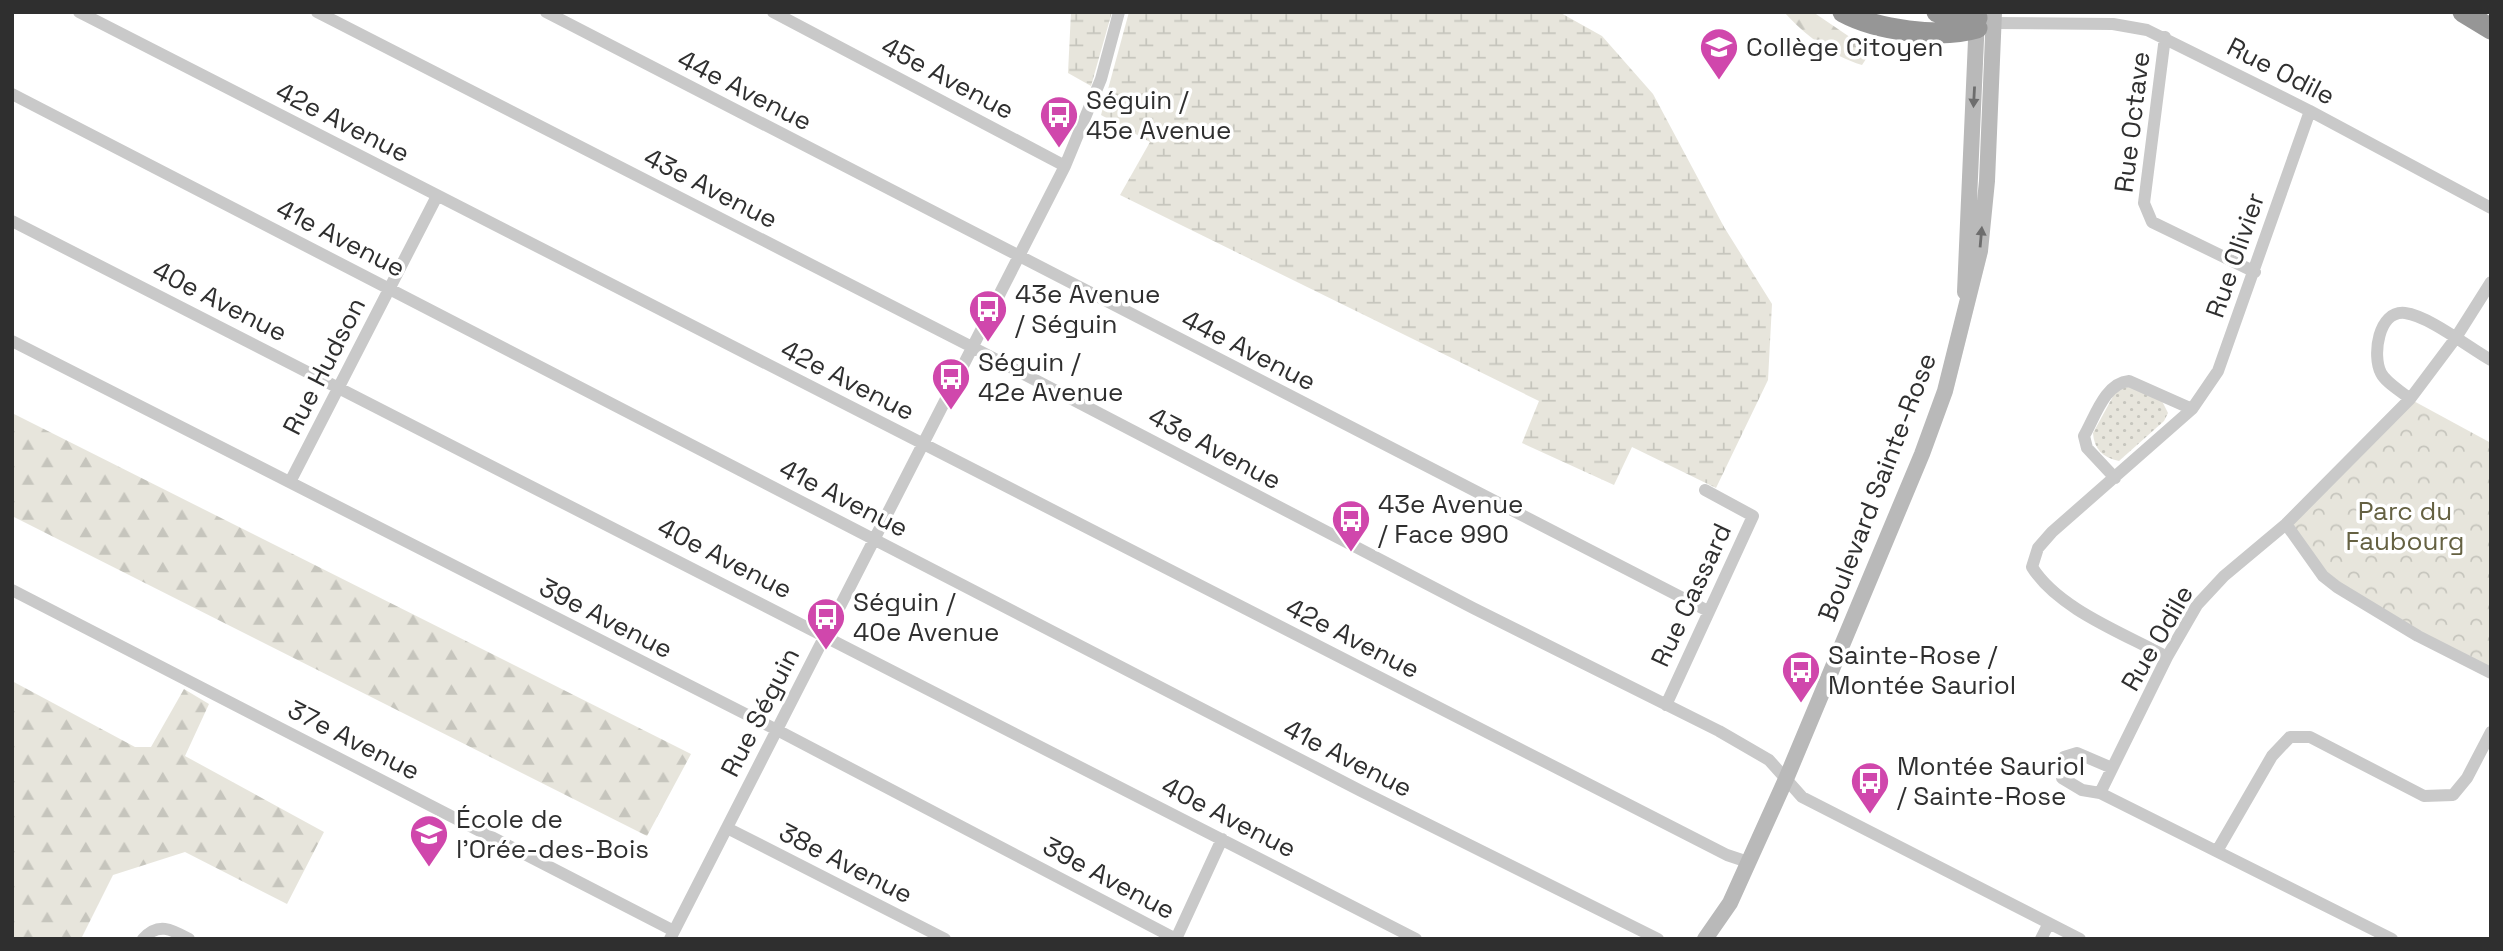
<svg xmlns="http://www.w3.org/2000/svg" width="2503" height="951" viewBox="0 0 2503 951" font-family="'Space Grotesk',sans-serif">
	<defs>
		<pattern id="grass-dots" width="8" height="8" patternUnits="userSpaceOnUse" patternTransform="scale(1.75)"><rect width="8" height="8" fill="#e7e5dc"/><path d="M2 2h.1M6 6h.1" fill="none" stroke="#c6c5bd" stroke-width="1.8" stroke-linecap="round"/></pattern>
		<pattern id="forest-firs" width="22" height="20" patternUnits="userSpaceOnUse" patternTransform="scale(1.75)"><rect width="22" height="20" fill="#e7e5dc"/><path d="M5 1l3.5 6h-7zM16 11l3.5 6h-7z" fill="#c6c5bd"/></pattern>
		<pattern id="wetland-marsh" width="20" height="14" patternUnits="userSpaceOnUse" patternTransform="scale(1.75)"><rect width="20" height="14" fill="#e7e5dc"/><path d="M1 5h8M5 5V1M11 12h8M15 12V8" fill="none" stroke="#c6c5bd"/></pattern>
		<pattern id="park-crowns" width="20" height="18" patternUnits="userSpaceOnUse" patternTransform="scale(1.75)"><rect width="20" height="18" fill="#e7e5dc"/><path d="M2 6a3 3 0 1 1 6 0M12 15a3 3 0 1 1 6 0" fill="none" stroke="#c6c5bd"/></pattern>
	</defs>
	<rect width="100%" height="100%" fill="#fff"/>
	<!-- grass -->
	<path fill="url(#grass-dots)" d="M 2129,386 L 2162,401 L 2168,413 L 2164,421 L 2119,461 C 2103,458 2094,449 2093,433 L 2116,391 Z"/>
	<!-- forest -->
	<path fill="url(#forest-firs)" d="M 1784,12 L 1813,12 L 1863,46 L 1868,56 L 1862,65 C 1832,56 1805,35 1784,12 Z
		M 12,413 L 691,754 L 647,836 L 12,516 Z
		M 12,681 L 135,747 L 151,747 L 184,689 L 209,704 L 185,756 L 324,832 L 287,904 L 185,852 L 113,875 L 81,939 L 12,939 Z"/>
	<!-- wetland -->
	<path fill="url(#wetland-marsh)" d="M 1071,12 L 1112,12 L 1091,86 L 1068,73 Z
		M 1129,12 L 1559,12 L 1602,36 L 1653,94 L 1724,227 L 1772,304 L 1768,380 L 1716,488 L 1632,447 L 1614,485 L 1522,443 L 1539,401 L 1120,195 L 1150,142 L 1101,115 Z"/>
	<!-- park -->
	<path fill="url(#park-crowns)" d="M 2410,399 L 2491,443 L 2491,673 L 2337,587 L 2286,524 Z"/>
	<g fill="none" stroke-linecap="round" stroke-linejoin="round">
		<!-- street -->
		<path stroke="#c9c9c9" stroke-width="12" d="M 79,12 L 1727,855 L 1748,862
			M 317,12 L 972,347 L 1473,608 L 1719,731 L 1769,760 L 1802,797 L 2080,939
			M 546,12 L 1708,611
			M 773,12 L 1065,166
			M 1994,23 L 2113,24 L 2147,30 L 2310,111 L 2491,208
			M 2165,37 L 2144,203 L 2152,222 L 2255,272
			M 12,94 L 1361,791 L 1658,939
			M 12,221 L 1416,939
			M 12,341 L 777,730 L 1176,939
			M 2410,399 C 2401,391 2386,383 2381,373 C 2372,356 2378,310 2405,313 C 2429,316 2468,347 2491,360
			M 2115,478 L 2087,448 L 2084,436 C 2095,417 2105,383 2129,381 L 2192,409
			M 290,482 L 437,196
			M 2286,524 L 2323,576 L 2337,587 L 2418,636 L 2491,673
			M 12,590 L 674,931
			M 2167,657 C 2123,633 2058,609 2032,567 L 2038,548 L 2052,532 L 2192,409 L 2218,371 L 2310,111
			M 1666,705 L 1753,516 L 1705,490
			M 2112,768 L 2077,753 L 2064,757 L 2062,778 L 2082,790 L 2100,793 L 2392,939
			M 2100,793 L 2167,657 L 2197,605 L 2224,576 L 2286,524 L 2410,399 L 2455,339 L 2491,282
			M 727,828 L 945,939
			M 2217,851 L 2272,756 L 2290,737 L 2310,737 L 2424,796 L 2453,795 L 2467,778 L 2491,732
			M 143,939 C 158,922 171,929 189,939
			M 670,939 L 1065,166 L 1101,79 L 1119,12
			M 1176,939 L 1222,839
			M 2041,939 L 2049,923"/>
		<!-- secondary -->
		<path stroke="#b9b9b9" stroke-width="16" d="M 1965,292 L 1977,17
			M 1705,939 L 1730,903 L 1786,779 L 1922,454 L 1945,391 L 1980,251 L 1987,181 L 1994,12"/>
		<!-- highway -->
		<path stroke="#969696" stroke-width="21" d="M 1843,12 C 1876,30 1940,39 1977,28
			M 1937,12 L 1977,18
			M 2463,12 L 2491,29"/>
	</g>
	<!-- one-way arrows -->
	<defs><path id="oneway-solid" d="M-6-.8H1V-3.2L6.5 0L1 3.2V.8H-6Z" transform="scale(1.75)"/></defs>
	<g fill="#6d6d6d">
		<use href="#oneway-solid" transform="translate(1974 97) rotate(93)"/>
		<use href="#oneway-solid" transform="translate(1981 237) rotate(-85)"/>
	</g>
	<!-- icons -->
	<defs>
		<g id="school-pin" transform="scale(2.0125)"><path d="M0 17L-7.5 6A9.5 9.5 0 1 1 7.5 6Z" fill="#d047ac" stroke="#fff"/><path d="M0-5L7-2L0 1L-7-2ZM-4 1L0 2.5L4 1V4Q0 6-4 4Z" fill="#fff"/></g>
		<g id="bus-pin" transform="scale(2.0125)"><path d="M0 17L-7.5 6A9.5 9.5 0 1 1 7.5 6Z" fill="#d047ac" stroke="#fff"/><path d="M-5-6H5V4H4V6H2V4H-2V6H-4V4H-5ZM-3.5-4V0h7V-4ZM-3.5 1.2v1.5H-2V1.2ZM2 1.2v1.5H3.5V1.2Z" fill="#fff"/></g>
	</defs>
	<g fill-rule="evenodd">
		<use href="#school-pin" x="1719" y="47"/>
		<use href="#bus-pin" x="1059" y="115"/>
		<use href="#bus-pin" x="988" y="309"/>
		<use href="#bus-pin" x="951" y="377"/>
		<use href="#bus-pin" x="1351" y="519"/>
		<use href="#bus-pin" x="826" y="617"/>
		<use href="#bus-pin" x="1801" y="670"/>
		<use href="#bus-pin" x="1870" y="781"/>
		<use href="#school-pin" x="429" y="834"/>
	</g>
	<g text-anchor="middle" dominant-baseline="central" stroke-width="7" stroke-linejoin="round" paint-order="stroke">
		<!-- poi labels -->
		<g font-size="26" fill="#2f2f2f" stroke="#fff" text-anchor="start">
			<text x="1746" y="47">Collège Citoyen</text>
			<text x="1086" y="100">Séguin /<tspan x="1086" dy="30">45e Avenue</tspan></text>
			<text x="1015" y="294">43e Avenue<tspan x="1015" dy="30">/ Séguin</tspan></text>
			<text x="978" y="362">Séguin /<tspan x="978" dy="30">42e Avenue</tspan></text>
			<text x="1378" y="504">43e Avenue<tspan x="1378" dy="30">/ Face 990</tspan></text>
			<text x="853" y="602">Séguin /<tspan x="853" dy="30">40e Avenue</tspan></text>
			<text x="1828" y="655">Sainte-Rose /<tspan x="1828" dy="30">Montée Sauriol</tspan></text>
			<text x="1897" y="766">Montée Sauriol<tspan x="1897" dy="30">/ Sainte-Rose</tspan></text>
			<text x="456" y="819">École de<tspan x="456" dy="30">l'Orée-des-Bois</tspan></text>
		</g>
		<!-- street labels -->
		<g font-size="26" fill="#2f2f2f" stroke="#fff">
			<text transform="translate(2281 71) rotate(27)">Rue Odile</text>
			<text transform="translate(948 78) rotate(28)">45e Avenue</text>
			<text transform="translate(745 90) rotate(27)">44e Avenue</text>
			<text transform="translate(343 122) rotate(27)">42e Avenue</text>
			<text transform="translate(2132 122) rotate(-83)">Rue Octave</text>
			<text transform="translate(711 188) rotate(27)">43e Avenue</text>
			<text transform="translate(341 238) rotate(27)">41e Avenue</text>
			<text transform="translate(2235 255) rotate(-71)">Rue Olivier</text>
			<text transform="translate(220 301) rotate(27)">40e Avenue</text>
			<text transform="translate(1249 350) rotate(27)">44e Avenue</text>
			<text transform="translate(324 366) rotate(-63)">Rue Hudson</text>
			<text transform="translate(848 380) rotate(27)">42e Avenue</text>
			<text transform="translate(1215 448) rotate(28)">43e Avenue</text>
			<text transform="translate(1877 487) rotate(-69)">Boulevard Sainte-Rose</text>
			<text transform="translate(844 498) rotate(27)">41e Avenue</text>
			<text transform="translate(725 558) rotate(27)">40e Avenue</text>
			<text transform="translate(1691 595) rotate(-65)">Rue Cassard</text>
			<text transform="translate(606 618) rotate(27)">39e Avenue</text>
			<text transform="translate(1353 638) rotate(27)">42e Avenue</text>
			<text transform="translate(2157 638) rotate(-60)">Rue Odile</text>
			<text transform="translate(760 712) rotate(-63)">Rue Séguin</text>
			<text transform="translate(354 740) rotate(27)">37e Avenue</text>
			<text transform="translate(1348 758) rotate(27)">41e Avenue</text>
			<text transform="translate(1229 817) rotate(27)">40e Avenue</text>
			<text transform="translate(846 863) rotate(27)">38e Avenue</text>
			<text transform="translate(1109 878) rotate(28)">39e Avenue</text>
		</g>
		<!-- park labels -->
		<g font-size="26" fill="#656142" stroke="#fff">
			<text x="2405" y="511">Parc du<tspan x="2405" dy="30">Faubourg</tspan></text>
		</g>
	</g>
	<!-- border -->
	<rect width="2503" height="951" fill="none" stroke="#2f2f2f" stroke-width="28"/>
</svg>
